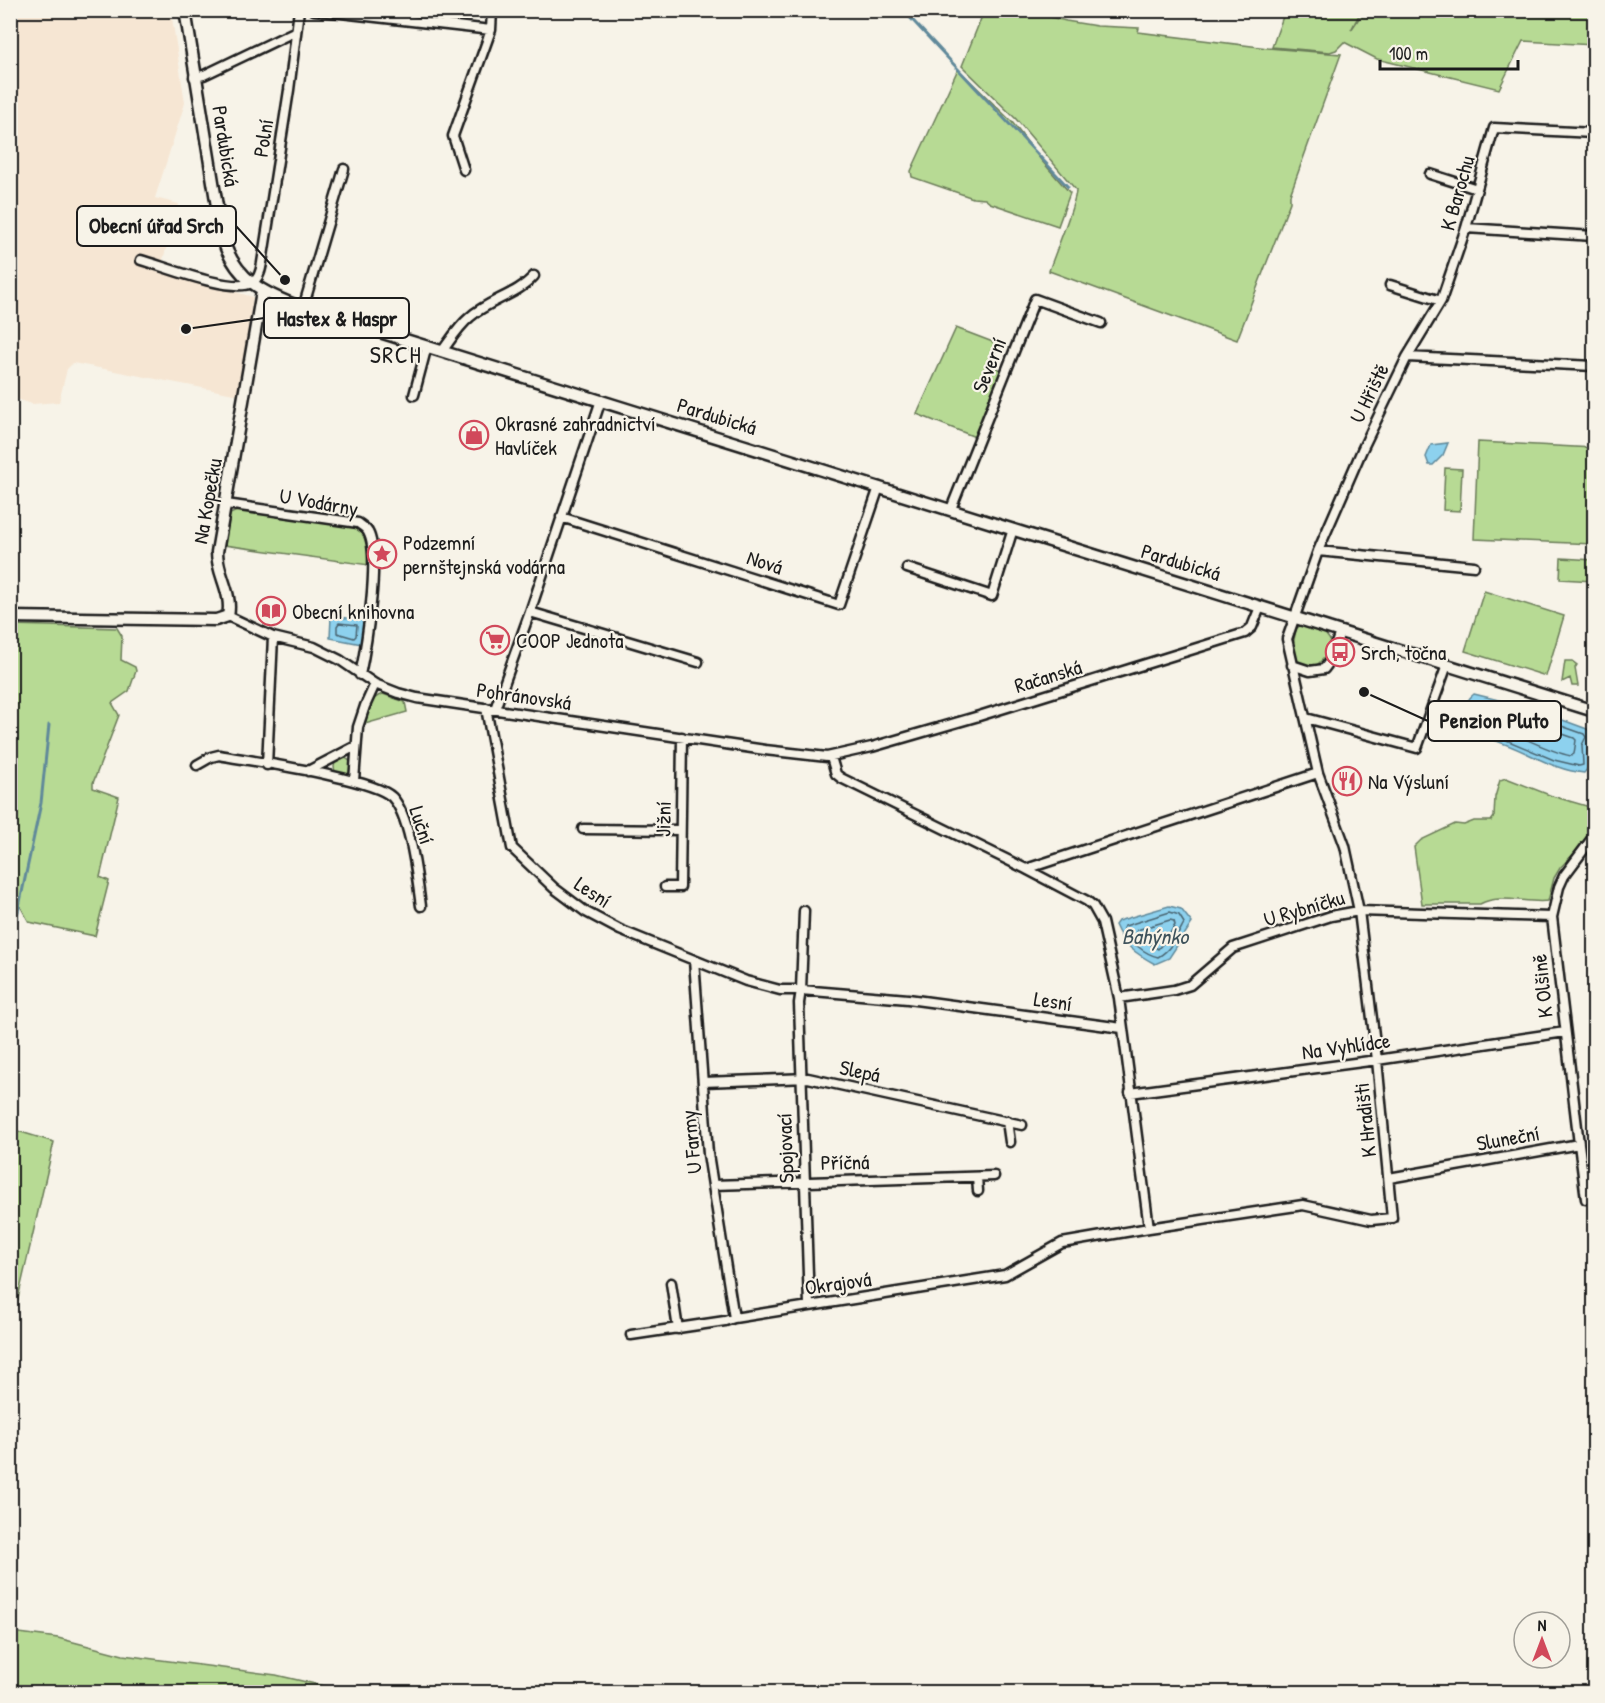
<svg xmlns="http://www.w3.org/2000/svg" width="1605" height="1703" viewBox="0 0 1605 1703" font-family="'Patrick Hand',sans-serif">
	<rect width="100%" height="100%" fill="#f7f3e8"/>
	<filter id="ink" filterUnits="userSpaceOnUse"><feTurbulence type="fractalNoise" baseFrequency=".0167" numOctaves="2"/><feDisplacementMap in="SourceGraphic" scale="12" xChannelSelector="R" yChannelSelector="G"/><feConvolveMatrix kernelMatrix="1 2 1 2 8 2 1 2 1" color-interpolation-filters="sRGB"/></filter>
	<g filter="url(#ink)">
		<!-- built -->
		<path fill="#f6e6d3" d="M 11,11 L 171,11 L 185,103 L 155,198 L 179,204 L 160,270 L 253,297 L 239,395 L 73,363 L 67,369 L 59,402 L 32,404 L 11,397 Z"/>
		<!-- green -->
		<path fill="#b7da94" stroke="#6a7b58" stroke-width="1.5" d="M 984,11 L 1027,11 L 1066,21 L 1097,26 L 1139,28 L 1138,32 L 1268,48 L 1341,54 L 1290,195 L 1290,202 L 1237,340 L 1049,271 C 1054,255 1077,201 1076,190 L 1016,119 L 962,66 Z
			M 1285,11 L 1361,11 L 1351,30 L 1364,11 L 1594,11 L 1594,45 L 1523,41 L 1499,89 L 1377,59 L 1344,42 L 1336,50 L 1330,52 L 1272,47 Z
			M 958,69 L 1012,122 L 1041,160 L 1070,193 L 1058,226 L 990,203 L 985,199 L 973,198 L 912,177 L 911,171 Z
			M 956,328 L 998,344 L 990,365 L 1001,370 L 975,437 L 917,414 Z
			M 1478,442 L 1594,448 L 1594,544 L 1474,539 Z
			M 1445,468 L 1462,469 L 1460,511 L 1443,510 Z
			M 237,511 L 356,527 C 370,536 368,550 369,565 L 224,545 L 230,514 Z
			M 1561,558 L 1594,560 L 1594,581 L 1560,579 Z
			M 1484,591 L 1564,616 L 1546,676 L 1465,651 Z
			M 11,625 L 117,628 L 122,636 L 121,660 L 135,667 L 136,671 L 129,691 L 112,703 L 119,715 L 93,783 L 93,788 L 119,797 L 100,877 L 109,881 L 95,936 L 29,922 L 19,904 L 11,933 Z
			M 1301,625 L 1324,632 L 1330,640 L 1326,656 L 1317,665 L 1305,665 L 1296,660 L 1293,645 L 1296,629 Z
			M 1565,661 L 1572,661 L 1577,665 L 1575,668 L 1578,686 L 1572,686 L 1570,678 L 1562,682 Z
			M 383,694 L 405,702 L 407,712 L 365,724 C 367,712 370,697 383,694 Z
			M334 767a9 9 0 1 1 18 0a9 9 0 1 1-18 0Z
			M 1506,778 L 1552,796 L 1590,807 L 1588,821 L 1593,828 L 1582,845 L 1560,868 L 1554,878 L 1548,901 C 1527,904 1500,893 1480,904 L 1422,904 L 1414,847 L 1421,840 L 1455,824 L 1464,825 L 1474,821 L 1491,821 L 1494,817 L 1495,797 L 1500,780 Z
			M 11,1129 L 54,1142 L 11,1329 L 10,1129 Z
			M 11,1632 L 58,1638 L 123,1655 L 276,1675 L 350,1692 L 11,1692 Z"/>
		<!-- water -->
		<path fill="#8dd1ee" stroke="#60899a" stroke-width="1.5" d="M 1448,443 L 1443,455 L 1433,465 L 1429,465 L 1426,457 L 1431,445 Z
			M 331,617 L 365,619 L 362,644 L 330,638 Z
			M 1474,694 L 1527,707 L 1587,729 L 1592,733 L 1593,737 L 1588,746 L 1588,768 L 1584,773 C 1549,770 1521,746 1489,739 C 1480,737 1471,742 1461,739 L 1459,735 C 1461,722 1462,703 1474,694 Z
			M 1169,906 L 1181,909 L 1192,923 L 1169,958 L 1155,964 C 1135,953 1124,946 1115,925 L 1118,921 Z"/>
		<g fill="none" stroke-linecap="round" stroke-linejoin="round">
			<!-- shore -->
			<path stroke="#496470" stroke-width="1.5" d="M 339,623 L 357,625 L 356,636 L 354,638 L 337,633 L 337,626 Z
				M 1477,701 L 1525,713 L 1584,734 L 1586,737 L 1582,745 L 1583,765 L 1579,766 L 1554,760 L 1492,734 L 1467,734 C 1465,725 1470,712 1474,702 Z
				M 1481,709 L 1523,720 L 1574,738 L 1576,740 L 1574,754 L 1571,756 C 1538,749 1510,726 1477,726 L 1475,723 L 1478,711 Z
				M 1170,912 L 1179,915 L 1184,923 C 1177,936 1171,950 1158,957 C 1145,954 1128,941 1123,928 L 1125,926 Z
				M 1170,920 L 1174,921 L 1175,925 L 1168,937 L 1158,949 L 1135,934 L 1137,930 Z"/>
			<!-- stream -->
			<path stroke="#60899a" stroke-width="3" d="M 903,10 L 1068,187
				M 10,949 L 41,803 L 49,725
				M 243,1691 L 243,1692"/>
			<!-- minor casing -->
			<g stroke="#1c1c1c" stroke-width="13">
				<path id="minor" d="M 314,10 L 491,30
					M 194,77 L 204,75 L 296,31
					M 464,170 L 453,136 L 491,30 L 492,10
					M 1430,174 L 1477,189
					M 1466,228 L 1594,236
					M 141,260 C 166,267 230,293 252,283 C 259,279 261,270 262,263 L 289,90 L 299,10
					M 1390,285 L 1441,301
					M 303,308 L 344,169
					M 443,350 C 451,339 459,326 470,317 C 489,300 517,295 534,276
					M 1407,357 L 1441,301 L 1466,228 L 1494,128 L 1594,133
					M 414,395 L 427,346
					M 226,504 L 358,523 C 362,526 366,528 368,532 C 381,555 366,647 360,675
					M 951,509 L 1035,299 L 1101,323
					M 561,517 L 839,605 L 879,487
					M 1318,551 L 1474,566
					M 907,568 L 992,596 L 1013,529
					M 530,612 L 698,662
					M 228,616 L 273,637 L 314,647 L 340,660 L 375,684 L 398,693 L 417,698 L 765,750 L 827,757 L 872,747 L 979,716 L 1245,633 L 1252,627 L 1260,607
					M 1292,665 L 1310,671 L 1324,669 L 1330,661 L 1340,632
					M 486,708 L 512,848 L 554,888 L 586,912 L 620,930 L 746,981 L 780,990 L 801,990 L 799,1003 L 809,1305
					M 495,709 L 530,612 L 601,400
					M 1306,718 L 1417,748 L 1447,665
					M 831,757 L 836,774 L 841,778 L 1026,869 L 1318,773 L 1287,639 L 1318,551 L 1362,450 L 1407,357 L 1594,366
					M 197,765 L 211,757 L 219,755 C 251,761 373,778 392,797 C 411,817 417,879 421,906
					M 267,765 L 273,637
					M 308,771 L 356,746
					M 354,781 L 358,727 L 365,706 L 375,684
					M 583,829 L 680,830
					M 1026,869 L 1087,901 L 1093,906 L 1102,922 L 1119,998 L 1149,1228
					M 665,887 L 680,887 L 682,737
					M 804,911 L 801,990 L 908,999 L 1122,1028
					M 694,960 L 708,1154 L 734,1318
					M 1119,998 L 1174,990 L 1190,985 L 1233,948 L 1331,916 L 1359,911 L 1552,917
					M 703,1082 L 808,1078 L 1022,1125
					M 1130,1093 L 1377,1060 L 1565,1032
					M 1007,1121 L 1010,1142
					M 1579,1144 L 1552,917 L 1559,887 L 1564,876 L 1594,836
					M 977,1177 L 978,1191
					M 1389,1178 L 1579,1144 L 1586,1199
					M 713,1185 L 994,1176
					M 671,1283 L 678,1329
					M 631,1335 L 725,1321 L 734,1318 L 1005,1275 L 1062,1243 L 1149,1228 L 1303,1205 L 1371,1220 L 1392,1218 L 1377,1060 L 1359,911 L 1345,846 L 1318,773"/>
			</g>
			<!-- tertiary casing -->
			<g stroke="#1c1c1c" stroke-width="15">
				<path id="tertiary" d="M 185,10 L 222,237 C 235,280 264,294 303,308 L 1594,711
					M 10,617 L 216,620 L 228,616 C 233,593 217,575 217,552 L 262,291"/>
			</g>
			<!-- minor -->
			<use href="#minor" stroke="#f7f3e8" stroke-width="8"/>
			<!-- tertiary -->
			<use href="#tertiary" stroke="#f7f3e8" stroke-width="10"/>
		</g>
	</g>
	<!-- icons -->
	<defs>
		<g id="shop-ring" transform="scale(1.5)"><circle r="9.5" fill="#f7f3e8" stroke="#d1495b" stroke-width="1.5"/><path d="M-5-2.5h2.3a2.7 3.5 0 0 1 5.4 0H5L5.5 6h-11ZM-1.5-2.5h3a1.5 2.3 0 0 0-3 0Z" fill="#d1495b"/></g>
		<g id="sight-ring" transform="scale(1.5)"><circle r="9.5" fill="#f7f3e8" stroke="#d1495b" stroke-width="1.5"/><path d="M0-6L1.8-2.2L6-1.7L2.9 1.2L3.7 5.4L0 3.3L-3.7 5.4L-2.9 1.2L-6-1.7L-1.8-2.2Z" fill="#d1495b"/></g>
		<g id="library-ring" transform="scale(1.5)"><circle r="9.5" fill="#f7f3e8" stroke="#d1495b" stroke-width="1.5"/><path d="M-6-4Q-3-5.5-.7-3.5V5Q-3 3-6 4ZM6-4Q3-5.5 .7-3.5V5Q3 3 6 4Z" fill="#d1495b"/></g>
		<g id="supermarket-ring" transform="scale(1.5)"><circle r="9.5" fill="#f7f3e8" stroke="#d1495b" stroke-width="1.5"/><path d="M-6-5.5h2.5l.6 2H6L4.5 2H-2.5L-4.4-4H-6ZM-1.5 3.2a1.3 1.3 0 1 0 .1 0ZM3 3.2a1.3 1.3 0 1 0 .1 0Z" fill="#d1495b"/></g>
		<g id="bus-ring" transform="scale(1.5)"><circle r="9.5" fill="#f7f3e8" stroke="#d1495b" stroke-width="1.5"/><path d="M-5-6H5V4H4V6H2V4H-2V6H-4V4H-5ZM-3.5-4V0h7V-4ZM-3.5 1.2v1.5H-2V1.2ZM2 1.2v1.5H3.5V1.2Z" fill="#d1495b"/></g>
		<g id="restaurant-ring" transform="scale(1.5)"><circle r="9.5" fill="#f7f3e8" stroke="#d1495b" stroke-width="1.5"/><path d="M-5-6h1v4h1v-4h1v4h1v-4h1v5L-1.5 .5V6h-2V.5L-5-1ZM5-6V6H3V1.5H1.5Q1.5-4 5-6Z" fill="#d1495b"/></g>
	</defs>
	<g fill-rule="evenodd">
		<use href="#shop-ring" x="474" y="435"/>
		<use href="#sight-ring" x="382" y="554"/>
		<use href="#library-ring" x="271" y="611"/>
		<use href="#supermarket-ring" x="495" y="640"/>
		<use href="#bus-ring" x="1340" y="652"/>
		<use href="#restaurant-ring" x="1347" y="781"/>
	</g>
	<g text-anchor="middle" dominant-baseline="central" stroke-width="4.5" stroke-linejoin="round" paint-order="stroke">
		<!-- street labels -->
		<g font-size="21" fill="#1c1c1c" stroke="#f7f3e8">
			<text transform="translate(263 138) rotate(-81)">Polní</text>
			<text transform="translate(226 146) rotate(81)">Pardubická</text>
			<text transform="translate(1457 193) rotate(-74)">K Barochu</text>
			<text transform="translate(989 365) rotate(-68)">Severní</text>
			<text transform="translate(1369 393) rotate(-64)">U Hřiště</text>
			<text transform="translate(717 416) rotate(17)">Pardubická</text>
			<text transform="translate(207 501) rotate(-80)">Na Kopečku</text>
			<text transform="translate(319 502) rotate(10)">U Vodárny</text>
			<text transform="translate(765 562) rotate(18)">Nová</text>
			<text transform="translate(1181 562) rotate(17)">Pardubická</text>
			<text transform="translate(1048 676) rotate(-17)">Račanská</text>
			<text transform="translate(524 696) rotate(8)">Pohránovská</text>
			<text transform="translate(663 819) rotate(-89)">Jižní</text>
			<text transform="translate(422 825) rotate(72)">Luční</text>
			<text transform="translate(593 892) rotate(33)">Lesní</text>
			<text transform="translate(1304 908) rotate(-16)">U Rybníčku</text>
			<text transform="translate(1542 986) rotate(-96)">K Olšině</text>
			<text transform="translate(1053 1001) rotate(8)">Lesní</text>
			<text transform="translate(1346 1046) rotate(-8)">Na Vyhlídce</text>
			<text transform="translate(860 1071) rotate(12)">Slepá</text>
			<text transform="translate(1365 1120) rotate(-96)">K Hradišti</text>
			<text transform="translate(1508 1138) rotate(-10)">Sluneční</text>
			<text transform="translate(691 1142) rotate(-96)">U Farmy</text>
			<text transform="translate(785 1148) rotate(-92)">Spojovací</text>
			<text transform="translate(845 1162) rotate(-1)">Příčná</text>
			<text transform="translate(838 1283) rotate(-8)">Okrajová</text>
		</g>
		<!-- poi labels -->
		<g font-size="21" fill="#1c1c1c" stroke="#f7f3e8" text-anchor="start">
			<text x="495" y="423">Okrasné zahradnictví<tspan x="495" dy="24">Havlíček</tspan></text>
			<text x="403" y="542">Podzemní<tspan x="403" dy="24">pernštejnská vodárna</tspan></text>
			<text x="292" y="611">Obecní knihovna</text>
			<text x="516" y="640">COOP Jednota</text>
			<text x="1361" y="652">Srch, točna</text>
			<text x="1368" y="781">Na Výsluní</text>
		</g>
		<!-- water labels -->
		<g font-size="22" font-style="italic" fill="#3e525b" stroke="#f7f3e8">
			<text x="1155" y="936">Bahýnko</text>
		</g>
		<!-- quarter labels -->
		<g font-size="24" letter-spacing="1.5" fill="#1c1c1c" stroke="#f7f3e8">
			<text x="396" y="354">SRCH</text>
		</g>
	</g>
	<!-- callouts -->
	<path fill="none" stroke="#1c1c1c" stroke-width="2" d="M285 280L236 226M186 329L264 318M1364 692L1428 721"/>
	<g fill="#1c1c1c" stroke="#f7f3e8" stroke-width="2">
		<circle cx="285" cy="280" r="6"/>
		<circle cx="186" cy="329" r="6"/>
		<circle cx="1364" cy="692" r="6"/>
	</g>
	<g fill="#f7f3e8" stroke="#1c1c1c" stroke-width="2">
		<rect x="77" y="206" width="159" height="40" rx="6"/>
		<rect x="264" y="298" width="145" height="40" rx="6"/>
		<rect x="1428" y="701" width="133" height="40" rx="6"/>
	</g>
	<g font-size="22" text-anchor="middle" font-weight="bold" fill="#1c1c1c">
		<text x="156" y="233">Obecní úřad Srch</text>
		<text x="337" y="326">Hastex &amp; Haspr</text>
		<text x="1494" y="728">Penzion Pluto</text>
	</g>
	<!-- margin -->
	<rect width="1605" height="1703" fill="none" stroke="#f7f3e8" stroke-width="36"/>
	<rect x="18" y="18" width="1569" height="1667" fill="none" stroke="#1c1c1c" stroke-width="2" filter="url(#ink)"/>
	<!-- north arrow -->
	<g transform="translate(1542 1640)"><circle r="28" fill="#f7f3e8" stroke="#9f9d96" stroke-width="1.5"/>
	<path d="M0-4.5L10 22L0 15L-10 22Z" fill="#d1495b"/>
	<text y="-9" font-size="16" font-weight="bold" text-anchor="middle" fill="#1c1c1c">N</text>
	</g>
	<!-- scale -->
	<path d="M1380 60v9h138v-9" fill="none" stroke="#1c1c1c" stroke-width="3"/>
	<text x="1389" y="60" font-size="18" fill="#1c1c1c" stroke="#f7f3e8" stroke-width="4.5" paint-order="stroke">100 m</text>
</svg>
